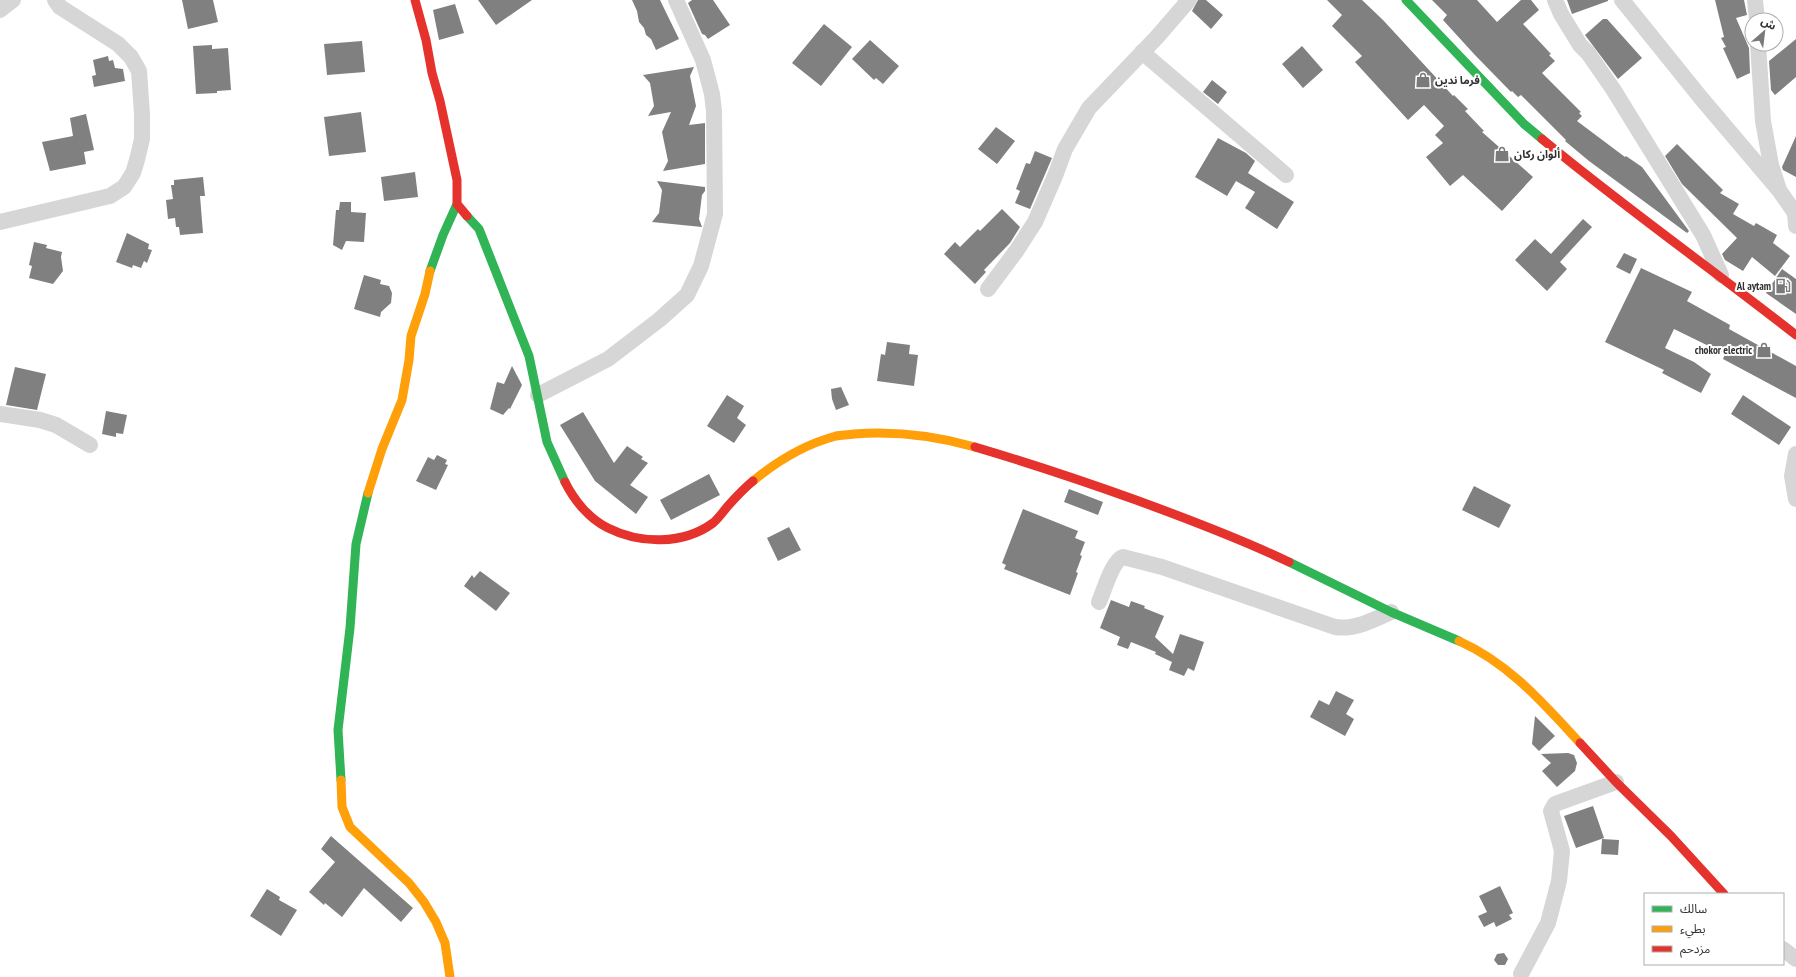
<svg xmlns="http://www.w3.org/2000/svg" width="1796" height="977" viewBox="0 0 1796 977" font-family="'PT Sans Narrow','Noto Sans Arabic',sans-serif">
	<rect width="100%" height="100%" fill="#fff"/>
	<!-- building -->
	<path fill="#808080" d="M 182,0 L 213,0 L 218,22 L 188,29 Z
		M 478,0 L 532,0 L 496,25 Z
		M 632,0 L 660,0 L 679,39 L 656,50 L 651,39 L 646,35 L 644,28 L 639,22 L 637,11 Z
		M 692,0 L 713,0 L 730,25 L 708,39 L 705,35 L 702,34 L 688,3 Z
		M 1198,0 L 1206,0 L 1223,15 L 1211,29 L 1192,11 Z
		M 1327,0 L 1362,0 L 1383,20 L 1453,96 L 1454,95 L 1468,109 L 1465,111 L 1484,131 L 1482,132 L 1533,177 L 1502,211 L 1463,175 L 1450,186 L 1426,157 L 1443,143 L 1435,135 L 1444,126 L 1424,105 L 1408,120 L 1355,62 L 1362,56 L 1332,26 L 1342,15 Z
		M 1432,0 L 1477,0 L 1497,22 L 1521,0 L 1531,0 L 1539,10 L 1523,24 L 1551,54 L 1549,55 L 1555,61 L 1542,73 L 1581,112 L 1579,113 L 1582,116 L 1577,121 L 1625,157 L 1626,156 L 1642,167 L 1689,231 L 1687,233 L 1589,161 L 1565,141 L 1566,140 L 1521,95 L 1518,97 L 1512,91 L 1511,92 L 1474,54 L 1443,20 L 1447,15 Z
		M 1567,0 L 1608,0 L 1608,1 L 1572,14 Z
		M 1715,0 L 1744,0 L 1747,15 L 1736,18 L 1749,48 L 1750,73 L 1737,79 L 1723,48 L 1726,47 L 1721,38 L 1724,37 Z
		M 455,4 L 464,33 L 439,40 L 433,10 Z
		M 1603,19 L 1607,19 L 1642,58 L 1618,79 L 1585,35 Z
		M 824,24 L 852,47 L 821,86 L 792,63 Z
		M 1796,39 L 1796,77 L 1775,95 L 1771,90 L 1769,61 Z
		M 870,40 L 899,66 L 883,84 L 876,78 L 874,80 L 852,59 Z
		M 362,41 L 365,72 L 327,75 L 324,44 Z
		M 212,45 L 212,49 L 228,48 L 231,90 L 217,91 L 217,93 L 196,94 L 193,46 Z
		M 1302,46 L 1323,70 L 1303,88 L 1282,64 Z
		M 108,56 L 109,61 L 113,60 L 115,68 L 123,69 L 125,81 L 94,87 L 92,76 L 96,75 L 93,60 Z
		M 694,67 L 690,76 L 696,106 L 689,125 L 705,123 L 705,164 L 663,171 L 668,161 L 662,132 L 671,112 L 648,116 L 654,106 L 650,83 L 643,75 Z
		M 1212,80 L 1227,92 L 1218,104 L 1203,92 Z
		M 361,112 L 366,152 L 329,156 L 324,117 Z
		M 86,114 L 94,150 L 84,152 L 86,164 L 50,171 L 42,142 L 73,136 L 70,118 Z
		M 996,127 L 1015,141 L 997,164 L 978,149 Z
		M 1796,136 L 1796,177 L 1783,170 L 1782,167 Z
		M 1218,138 L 1246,153 L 1255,161 L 1248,173 L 1294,202 L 1277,229 L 1245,208 L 1255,192 L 1236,181 L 1227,196 L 1195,177 Z
		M 1677,144 L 1723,190 L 1720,193 L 1739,204 L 1733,214 L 1754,226 L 1756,223 L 1777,235 L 1773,243 L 1790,256 L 1775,276 L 1752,257 L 1743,271 L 1725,260 L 1722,254 L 1737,238 L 1682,184 L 1665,156 Z
		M 1035,151 L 1052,158 L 1030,209 L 1015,203 L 1020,191 L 1016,189 L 1026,163 L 1030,164 Z
		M 415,172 L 418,197 L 384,201 L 381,177 Z
		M 203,177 L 205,196 L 200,196 L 203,233 L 180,235 L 179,227 L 176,227 L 175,218 L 168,219 L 166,200 L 173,199 L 171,185 L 174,185 L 174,180 Z
		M 657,181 L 705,187 L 705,191 L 702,195 L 699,219 L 702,227 L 652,222 L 659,213 L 662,190 Z
		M 340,202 L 351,202 L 351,212 L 366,213 L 364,242 L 346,241 L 342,250 L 333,245 L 336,210 L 339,210 Z
		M 1002,209 L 1020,227 L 1010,243 L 984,270 L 986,272 L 975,284 L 944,254 L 955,242 L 960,247 L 978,229 L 980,231 Z
		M 1583,219 L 1592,227 L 1560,262 L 1567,269 L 1547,291 L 1515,260 L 1535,239 L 1551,254 Z
		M 127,233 L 149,244 L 148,249 L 152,250 L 147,263 L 144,261 L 141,268 L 133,265 L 132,268 L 116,262 Z
		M 34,242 L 47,245 L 46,248 L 62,252 L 61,257 L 63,271 L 53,284 L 29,278 L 32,266 L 29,265 Z
		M 1624,253 L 1637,259 L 1630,274 L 1616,267 Z
		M 1641,268 L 1692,292 L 1687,301 L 1730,325 L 1729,329 L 1796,366 L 1796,398 L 1723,359 L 1725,354 L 1674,329 L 1665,348 L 1694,362 L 1711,374 L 1701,393 L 1662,373 L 1664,370 L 1605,342 Z
		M 1782,269 L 1796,279 L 1796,314 L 1766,293 Z
		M 364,275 L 381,280 L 380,284 L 389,286 L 392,293 L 391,303 L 381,312 L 380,317 L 354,309 Z
		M 887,342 L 910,345 L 909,354 L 918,355 L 914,386 L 877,381 L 881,354 L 885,355 Z
		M 512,366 L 522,385 L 510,409 L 509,408 L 503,415 L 490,409 L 497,382 L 504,384 Z
		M 15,367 L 46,374 L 37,410 L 6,405 Z
		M 841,387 L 849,405 L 836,410 L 832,399 L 831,389 Z
		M 727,395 L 744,406 L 737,418 L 746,425 L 734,443 L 707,426 Z
		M 1743,395 L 1791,427 L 1779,445 L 1731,414 Z
		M 106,411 L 127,415 L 123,434 L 116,433 L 116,437 L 102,434 Z
		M 583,412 L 614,463 L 627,446 L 643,457 L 641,459 L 648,463 L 630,485 L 648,497 L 636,514 L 595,481 L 560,425 Z
		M 437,455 L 447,460 L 445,464 L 448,465 L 436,490 L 416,481 L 428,457 L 434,460 Z
		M 709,474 L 720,495 L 671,520 L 660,500 Z
		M 1474,486 L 1511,505 L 1499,528 L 1462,510 Z
		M 1069,489 L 1103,502 L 1098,515 L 1064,502 Z
		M 1023,509 L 1078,531 L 1075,538 L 1085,542 L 1080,555 L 1082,556 L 1076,572 L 1078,573 L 1070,595 L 1004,569 L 1006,565 L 1002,563 Z
		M 789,527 L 801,550 L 778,561 L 767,538 Z
		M 480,571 L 510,593 L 496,611 L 464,586 L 472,575 L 474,578 Z
		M 1111,600 L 1129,607 L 1131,601 L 1145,606 L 1144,608 L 1164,616 L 1155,637 L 1173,654 L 1180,634 L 1204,642 L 1194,671 L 1188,668 L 1184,676 L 1169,670 L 1172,662 L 1155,654 L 1156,652 L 1131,642 L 1128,649 L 1117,645 L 1120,637 L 1100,628 Z
		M 1336,691 L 1354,700 L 1346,714 L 1354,719 L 1345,736 L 1310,717 L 1319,700 L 1329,705 Z
		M 1535,716 L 1555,736 L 1539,751 L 1532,744 Z
		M 1568,753 L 1574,755 L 1577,763 L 1575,771 L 1557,787 L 1542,771 L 1551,763 L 1541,754 Z
		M 1593,806 L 1604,838 L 1576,848 L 1564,816 Z
		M 331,836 L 413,908 L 401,922 L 364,888 L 342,917 L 325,903 L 324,905 L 309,892 L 335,862 L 321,849 Z
		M 1602,839 L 1619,840 L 1618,855 L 1601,854 Z
		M 1500,886 L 1513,913 L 1509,915 L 1512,919 L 1496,927 L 1494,922 L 1484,927 L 1478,916 L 1487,912 L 1479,896 Z
		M 267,889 L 280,897 L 279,900 L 297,910 L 281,936 L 250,916 Z
		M 1504,953 L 1508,959 L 1505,965 L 1498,965 L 1494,960 L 1497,954 Z"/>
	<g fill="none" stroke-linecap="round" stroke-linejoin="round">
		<!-- street -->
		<path stroke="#d6d6d6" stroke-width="16" d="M 1555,0 L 1561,14 L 1580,45 L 1588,53 L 1613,89 L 1703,235 L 1721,275
			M 1622,0 L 1701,98 L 1779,190
			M 1755,0 L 1757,20
			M 0,10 L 13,0
			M 1758,44 L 1763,121 L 1771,165 L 1779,190 L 1795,213 L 1796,226
			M 1142,52 L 1286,175
			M 0,222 L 110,196 L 124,187 L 133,173 L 137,160 L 142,139 L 142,114 L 139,71 L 131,57 L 118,44 L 60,7 L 55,0
			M 988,289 L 1017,250 L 1035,222 L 1055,176 L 1065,149 L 1089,108 L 1157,37 L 1189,0
			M 538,395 L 608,359 L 659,320 L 687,295 L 701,266 L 715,214 L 714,111 L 712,94 L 703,60 L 676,0
			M 0,414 L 40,420 L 56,425 L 90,445
			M 1796,454 L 1792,476 L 1796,499
			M 1099,602 C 1104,591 1112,561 1123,557 L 1162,567 L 1335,627 C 1354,630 1374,620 1391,612
			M 1783,949 L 1796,959
			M 1521,974 L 1548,923 L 1559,881 L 1562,851 L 1551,811 L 1555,804 L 1616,782"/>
		<!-- fast -->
		<path stroke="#30b455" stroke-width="9" d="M 1406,0 L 1524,124 L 1542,139
			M 467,216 L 479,229 L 529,356 L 547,442 L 565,482
			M 430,271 L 443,235 L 457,204
			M 1289,562 L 1391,612 L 1459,641
			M 341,780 L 338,730 L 350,628 L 356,544 L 368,493"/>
		<!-- slow -->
		<path stroke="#ff9f0a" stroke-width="9" d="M 753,481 C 776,462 806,444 836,436 C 841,435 848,435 854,434 C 893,431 936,436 975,447
			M 368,493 L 382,449 L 402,400 L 409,360 L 411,336 L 425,294 L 430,271
			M 1459,641 C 1510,664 1543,703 1580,743
			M 341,780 L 342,807 L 350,827 L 409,883 L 424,902 L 436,922 L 445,943 L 450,977"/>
		<!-- jam -->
		<path stroke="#e5322d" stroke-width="9" d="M 415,0 L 426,40 L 432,73 L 440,101 L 457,180 L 457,204 L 467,216
			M 1542,139 C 1624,207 1712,269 1796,335
			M 975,447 C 1029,463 1083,481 1136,500 C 1188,519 1239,538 1289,562
			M 565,482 C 574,500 589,519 608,528 C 640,544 683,545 713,523 C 718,519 723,512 727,507 C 735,498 743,489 753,481
			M 1580,743 L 1616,782 L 1671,836 L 1724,894"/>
	</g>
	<!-- icons -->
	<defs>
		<g id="shop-bare" transform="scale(1.2)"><path d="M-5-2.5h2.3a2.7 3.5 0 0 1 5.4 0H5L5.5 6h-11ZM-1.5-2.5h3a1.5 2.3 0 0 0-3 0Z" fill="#7a7a7a" stroke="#fff" stroke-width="2.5" paint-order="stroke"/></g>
		<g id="fuel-bare" transform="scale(1.2)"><path d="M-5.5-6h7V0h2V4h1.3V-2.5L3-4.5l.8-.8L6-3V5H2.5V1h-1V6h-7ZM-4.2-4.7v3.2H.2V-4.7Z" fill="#7a7a7a" stroke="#fff" stroke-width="2.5" paint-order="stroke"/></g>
	</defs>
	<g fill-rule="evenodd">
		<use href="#shop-bare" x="1423" y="80"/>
		<use href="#shop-bare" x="1502" y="154"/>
		<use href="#fuel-bare" x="1783" y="286"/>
		<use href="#shop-bare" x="1764" y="350"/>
	</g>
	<g text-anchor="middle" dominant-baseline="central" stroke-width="4" stroke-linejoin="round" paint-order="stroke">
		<!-- poi labels -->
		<g font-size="11" font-weight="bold" fill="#323232" stroke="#fff" text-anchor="start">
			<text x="1435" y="80">فرما ندين</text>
			<text x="1514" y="154">ألوان ركان</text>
			<text x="1771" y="286" text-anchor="end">Al aytam</text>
			<text x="1752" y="350" text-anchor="end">chokor electric</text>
		</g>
	</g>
	<!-- legend -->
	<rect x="1644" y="893" width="140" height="72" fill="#ffffff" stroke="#adadad"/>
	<rect x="1652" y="906" width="20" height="6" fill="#30b455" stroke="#adadad"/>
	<text x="1680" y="913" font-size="12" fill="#323232">سالك</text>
	<rect x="1652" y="926" width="20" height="6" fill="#ff9f0a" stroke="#adadad"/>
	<text x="1680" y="933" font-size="12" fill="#323232">بطيء</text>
	<rect x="1652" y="946" width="20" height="6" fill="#e5322d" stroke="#adadad"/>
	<text x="1680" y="953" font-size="12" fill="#323232">مزدحم</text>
	<!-- north arrow -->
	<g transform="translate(1764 32) rotate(28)"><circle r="19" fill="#ffffff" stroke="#adadad"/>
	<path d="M0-3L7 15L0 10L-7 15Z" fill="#7a7a7a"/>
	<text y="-6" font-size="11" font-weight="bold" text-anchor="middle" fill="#323232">ش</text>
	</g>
</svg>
